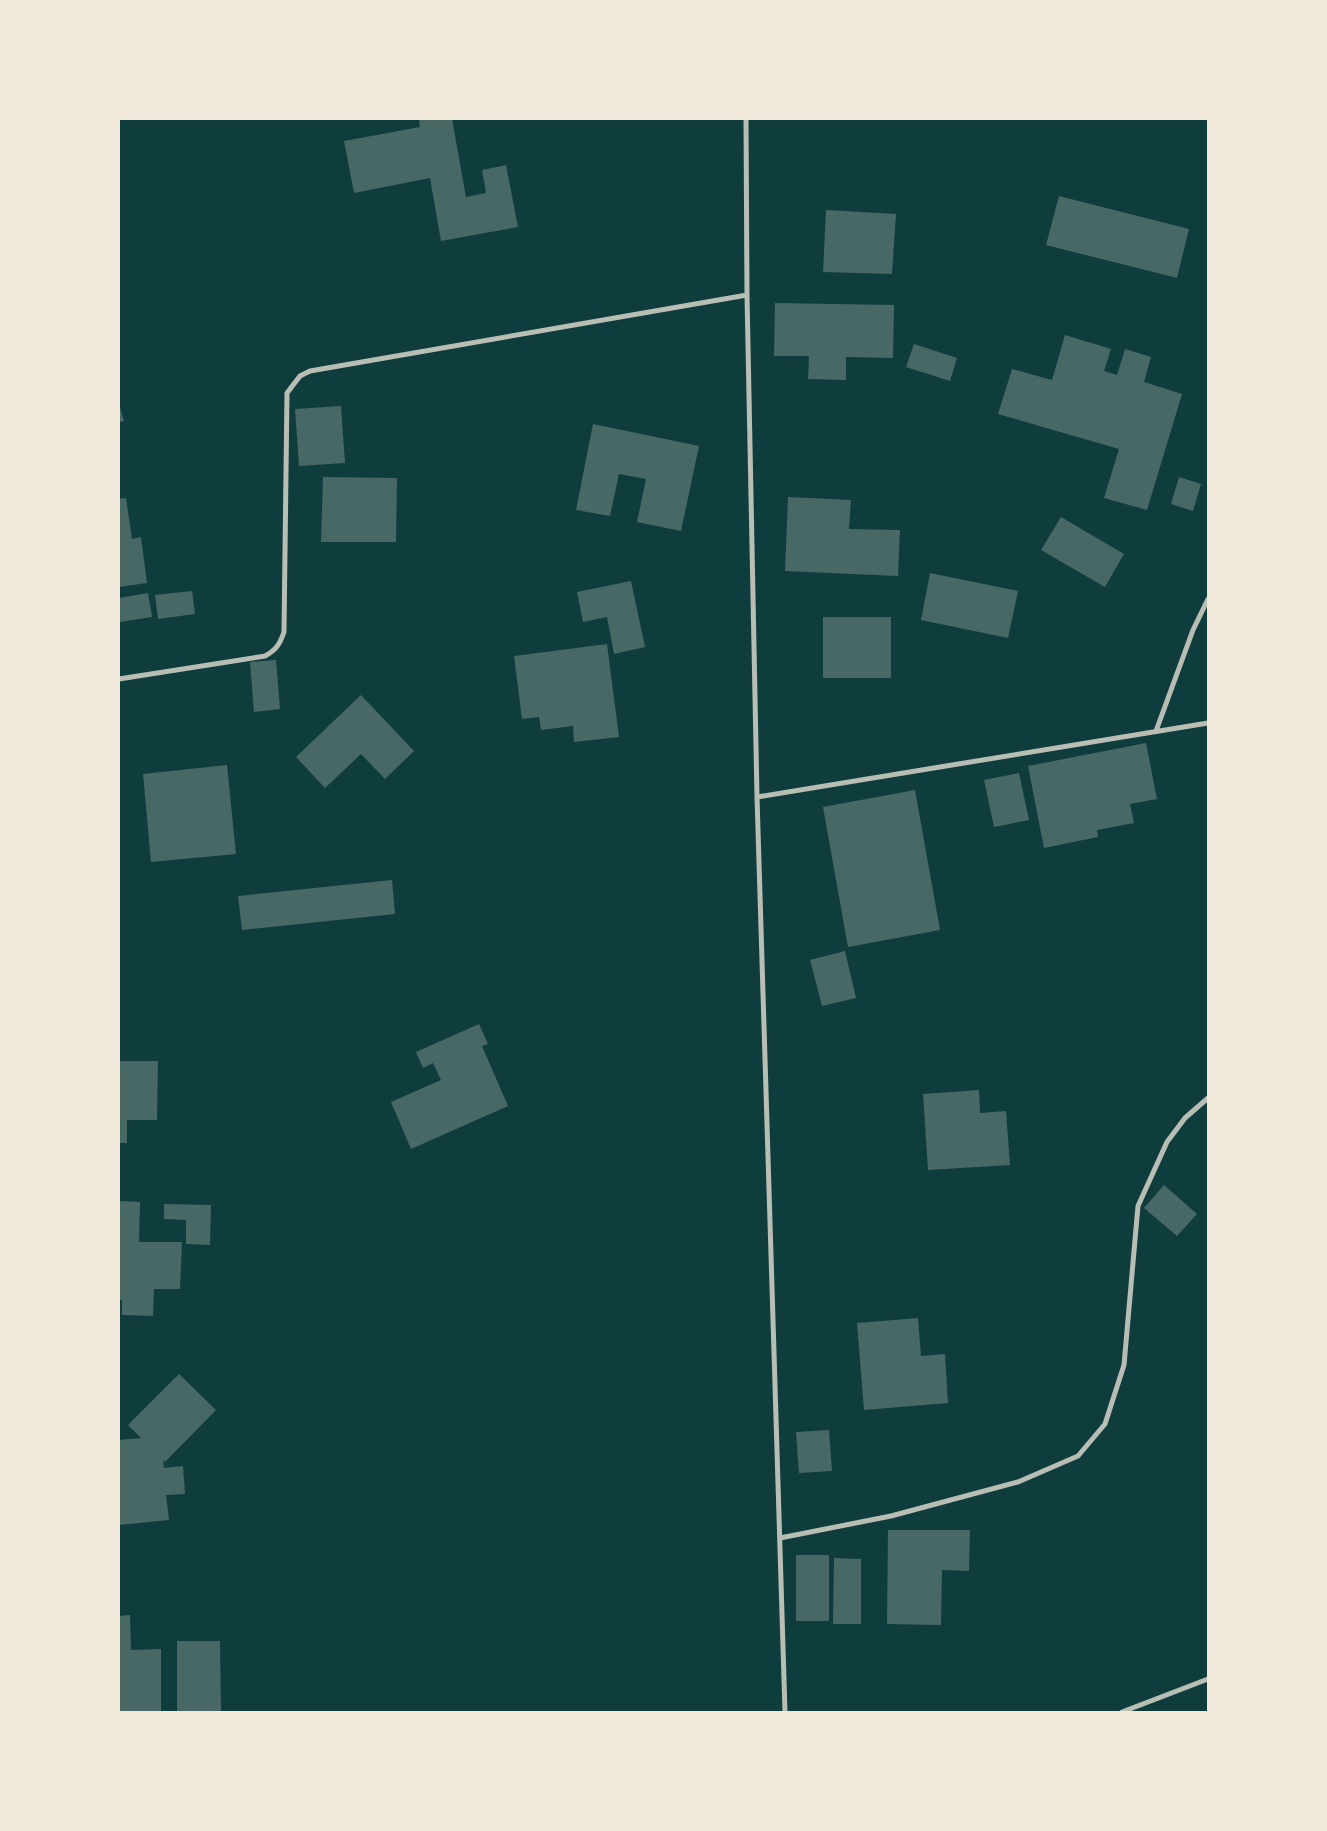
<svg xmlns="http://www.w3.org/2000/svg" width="1327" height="1831" viewBox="0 0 1327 1831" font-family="Inter,sans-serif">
	<rect width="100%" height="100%" fill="#0f3d3e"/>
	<!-- building -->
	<path fill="#486865" d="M 419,119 L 452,119 L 466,197 L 486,193 L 482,170 L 506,165 L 518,227 L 441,241 L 430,178 L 354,193 L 344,141 L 420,127 Z
		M 1059,196 L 1189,229 L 1177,278 L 1046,245 Z
		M 826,210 L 896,214 L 892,274 L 823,272 Z
		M 775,303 L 894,305 L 893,358 L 846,357 L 846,380 L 808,379 L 809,356 L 774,356 Z
		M 1065,335 L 1111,349 L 1104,371 L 1117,375 L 1125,349 L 1151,357 L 1144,382 L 1182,394 L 1147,510 L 1104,498 L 1119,449 L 998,414 L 1012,369 L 1052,380 Z
		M 914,344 L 957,358 L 950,381 L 906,367 Z
		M 119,404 L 124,421 L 119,422 Z
		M 341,406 L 345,463 L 299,466 L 295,409 Z
		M 593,424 L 699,446 L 681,531 L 637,522 L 646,479 L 619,474 L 610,516 L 576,510 Z
		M 323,477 L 397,478 L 396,542 L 321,542 Z
		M 1179,477 L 1201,484 L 1193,511 L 1171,504 Z
		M 788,497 L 851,500 L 849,529 L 900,530 L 898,576 L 785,571 Z
		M 126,498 L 132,539 L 141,537 L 147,583 L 119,587 L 119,499 Z
		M 1061,517 L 1124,554 L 1105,587 L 1041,550 Z
		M 930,573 L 1018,591 L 1008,638 L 921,620 Z
		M 631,581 L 645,647 L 614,654 L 607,617 L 583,622 L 577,592 Z
		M 192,591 L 195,614 L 158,619 L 155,595 Z
		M 148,593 L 152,617 L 120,622 L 119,598 Z
		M 823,617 L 891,617 L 891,678 L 823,678 Z
		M 607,644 L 619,737 L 574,742 L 573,726 L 541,730 L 539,717 L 522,719 L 514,656 Z
		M 276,660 L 280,709 L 254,712 L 250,662 Z
		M 361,695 L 414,751 L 385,779 L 361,754 L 325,788 L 296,757 Z
		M 1146,743 L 1157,799 L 1130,804 L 1134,823 L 1097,830 L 1098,837 L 1044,848 L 1028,766 Z
		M 227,765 L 236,854 L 151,862 L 143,774 Z
		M 1019,773 L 1029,820 L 994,827 L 984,780 Z
		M 915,790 L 940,930 L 848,947 L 823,807 Z
		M 392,880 L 395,914 L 242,930 L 238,896 Z
		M 845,951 L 856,998 L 822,1006 L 810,960 Z
		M 479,1024 L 488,1044 L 482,1046 L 508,1106 L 411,1149 L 391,1102 L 441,1080 L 433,1063 L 423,1068 L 416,1052 Z
		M 119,1061 L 158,1061 L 157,1120 L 127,1120 L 127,1143 L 119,1143 Z
		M 979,1090 L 980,1113 L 1006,1111 L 1010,1165 L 928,1170 L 923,1094 Z
		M 1164,1185 L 1197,1214 L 1177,1236 L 1144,1208 Z
		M 119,1201 L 140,1202 L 139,1242 L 182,1242 L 180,1289 L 154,1289 L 153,1316 L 122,1315 L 122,1300 L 119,1300 Z
		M 164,1204 L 211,1205 L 210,1245 L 186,1244 L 186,1220 L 164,1219 Z
		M 918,1318 L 921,1356 L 945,1354 L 948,1403 L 864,1410 L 857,1323 Z
		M 179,1374 L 216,1410 L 165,1462 L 163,1460 L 164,1468 L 183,1466 L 185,1494 L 166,1495 L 169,1520 L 119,1525 L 119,1440 L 141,1438 L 128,1425 Z
		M 829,1430 L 832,1471 L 799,1473 L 796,1432 Z
		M 888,1530 L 970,1530 L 969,1571 L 942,1570 L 941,1625 L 887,1624 Z
		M 796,1555 L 829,1555 L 829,1621 L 796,1621 Z
		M 834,1558 L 861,1559 L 861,1624 L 833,1624 Z
		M 130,1615 L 131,1650 L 161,1649 L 161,1712 L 119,1712 L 119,1616 Z
		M 177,1641 L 220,1641 L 221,1712 L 177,1712 Z"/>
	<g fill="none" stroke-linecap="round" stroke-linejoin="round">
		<!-- minor -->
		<path stroke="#b8beb3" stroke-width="5" d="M 746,119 L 747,295 L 757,797 L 785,1712
			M 119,679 L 265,656 C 276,650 280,644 284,632 L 287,393 L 300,376 L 310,371 L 747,295
			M 1156,731 L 1193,630 L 1208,599
			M 757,797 L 1208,723
			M 780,1538 L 891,1516 L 1018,1482 L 1078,1456 L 1105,1424 L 1124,1365 L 1138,1206 L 1167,1142 L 1185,1118 L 1208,1098
			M 1122,1712 L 1208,1679"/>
	</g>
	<!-- border -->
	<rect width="1327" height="1831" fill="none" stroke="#f1e9da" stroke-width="240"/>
</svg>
